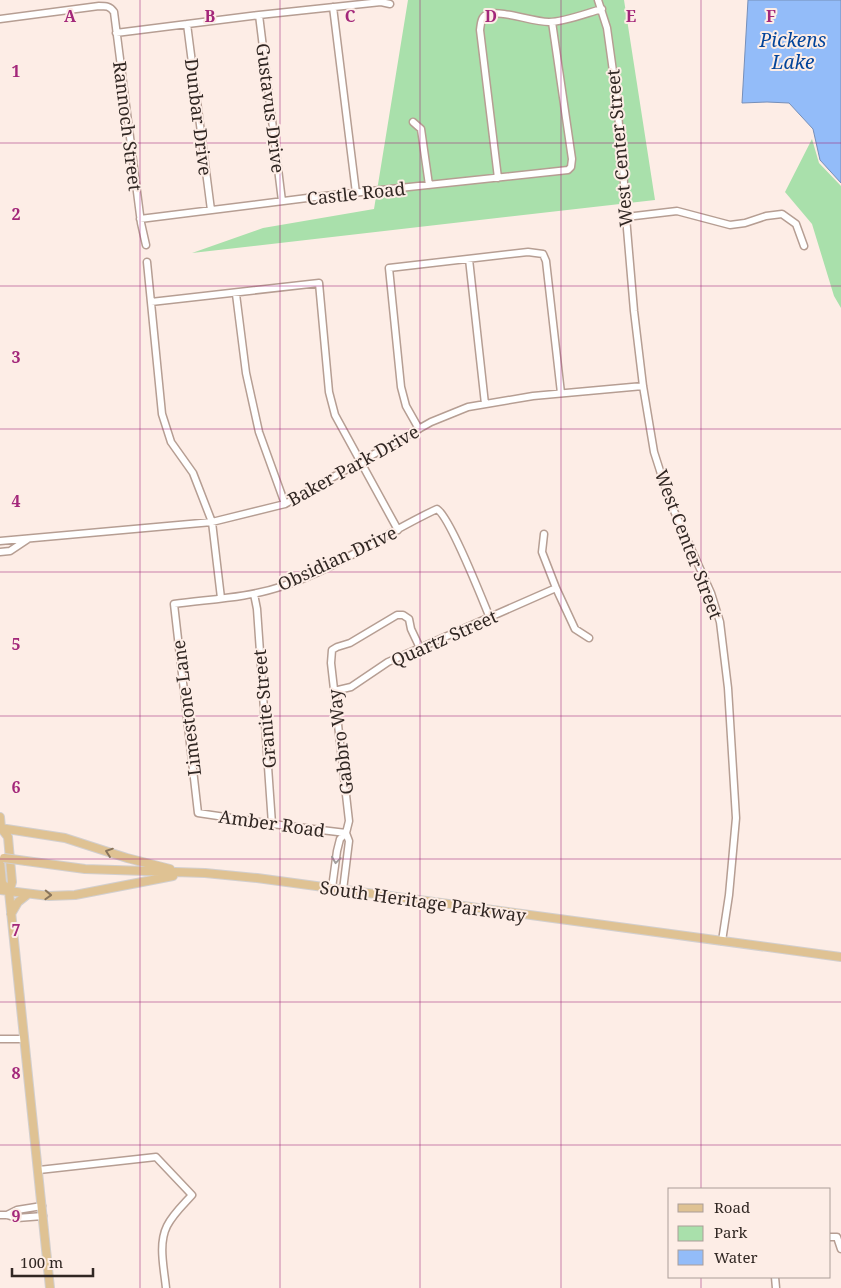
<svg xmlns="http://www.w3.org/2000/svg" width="841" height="1288" viewBox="0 0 841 1288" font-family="'Noto Serif',serif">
	<rect width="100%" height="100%" fill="#fdede6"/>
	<!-- green -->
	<path fill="#a9e0ab" d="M 408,0 L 624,0 L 655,200 L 192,253 L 263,228 L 374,209 Z
		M 812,139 L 819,163 L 841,186 L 841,308 L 834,296 L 812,224 L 785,192 Z"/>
	<!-- water -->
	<path fill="#93bcf9" stroke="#768fb9" d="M 748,0 L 841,0 L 841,183 L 820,160 L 813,129 L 789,103 L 767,102 L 742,103 Z"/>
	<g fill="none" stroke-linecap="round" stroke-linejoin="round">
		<!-- minor casing -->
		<g stroke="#b69e93" stroke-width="9">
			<path id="minor" d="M 598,0 L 607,28 L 616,93 L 623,167 L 626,217 L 634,311 L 643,386 L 654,452 L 670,502 L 711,593 L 720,622 L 728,688 L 736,818 L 729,895 L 722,941
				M 333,7 L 356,193
				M 259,15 L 282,201
				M 0,19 L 99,6 C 106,6 110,6 114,12 L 141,223 L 146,245
				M 187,24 L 211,210
				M 116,33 L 259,15 L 381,2 L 390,4
				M 413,122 L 421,129 L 429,185
				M 498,178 L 480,30 C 481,23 481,16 488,14 C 503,10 532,22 549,22 C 564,22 587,13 602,9
				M 626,217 L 677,211 L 730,225 L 745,223 L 766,216 L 782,214 L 796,224 L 804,246
				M 140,219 L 315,197 L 568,170 L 571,167 L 572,159 L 552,22
				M 469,259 L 485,404
				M 147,262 L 162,414 L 171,442 L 193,473 L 212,522 L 221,598
				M 236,294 L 246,373 L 259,432 L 285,504
				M 151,302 L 319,283 L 329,392 L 335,415 L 398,530
				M 419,429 L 406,406 L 401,387 L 389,268 L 528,252 L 543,254 L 546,261 L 561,393
				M 544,534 L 542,552 L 556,588 L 575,629 L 589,638
				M 0,541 L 212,522 L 285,504 L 431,422 L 468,407 L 533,396 L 643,386
				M 0,552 L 10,551 L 28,539
				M 254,594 L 257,609 L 272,824
				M 334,691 L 351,687 L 388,662 L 556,588
				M 346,833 L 272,824 L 198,813 L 174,604 C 210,599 248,598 283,586 C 338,568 385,533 437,509 C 450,517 482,599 490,618
				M 332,888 L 337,851 L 340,839 L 346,833 L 349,821 L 331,663 L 332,650 L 337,647 L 350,643 L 397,615 L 403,615 L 409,619 L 411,629 L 420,648
				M 343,890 L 349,841 L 346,833
				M 0,1039 L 24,1039
				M 39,1170 L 156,1157 L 192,1195 C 184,1204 173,1214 167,1226 C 158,1244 164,1268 166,1288
				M 0,1215 L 7,1215 L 17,1218 L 43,1216
				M 7,1215 L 17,1210 L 42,1206
				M 830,1237 L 837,1237 L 841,1249
				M 775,1277 L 776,1288"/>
		</g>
		<!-- major casing -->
		<g stroke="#d2cfcf" stroke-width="10">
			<path id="major" d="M 0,817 L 1,828 L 8,837 L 12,882 L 9,892 L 50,1288
				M 0,828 L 65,838 L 127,858 L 170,869
				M 26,861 L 85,869 L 205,873 L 257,878 L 841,957
				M 0,862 L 2,883 L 9,892
				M 0,890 L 49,896 L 75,895 L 173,876
				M 11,914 L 18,902 L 28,894"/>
		</g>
		<!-- minor -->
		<use href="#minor" stroke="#fff" stroke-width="6"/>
		<!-- major -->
		<use href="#major" stroke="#dfc293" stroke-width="8"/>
		<!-- major-bridge casing -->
		<g stroke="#d2cfcf" stroke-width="10" stroke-linecap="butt">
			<path id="major-bridge" d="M 4,858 L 26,861"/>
		</g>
		<!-- major-bridge -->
		<use href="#major-bridge" stroke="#dfc293" stroke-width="8"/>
	</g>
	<!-- one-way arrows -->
	<defs><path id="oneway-chevron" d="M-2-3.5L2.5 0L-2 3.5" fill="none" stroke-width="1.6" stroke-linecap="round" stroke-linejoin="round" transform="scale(1.25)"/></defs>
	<g stroke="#88745b">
		<use href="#oneway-chevron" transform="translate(109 852) rotate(-161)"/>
		<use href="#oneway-chevron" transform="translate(48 895) rotate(2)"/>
	</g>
	<use stroke="#a29e9c" href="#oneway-chevron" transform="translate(336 860) rotate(98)"/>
	<!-- grid -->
	<path fill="none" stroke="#a3277a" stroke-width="1" stroke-opacity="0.55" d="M 140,0 L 140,1288M 280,0 L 280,1288M 420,0 L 420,1288M 561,0 L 561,1288M 701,0 L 701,1189M 0,143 L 841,143M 0,286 L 841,286M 0,429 L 841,429M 0,572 L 841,572M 0,716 L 841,716M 0,859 L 841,859M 0,1002 L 841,1002M 0,1145 L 841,1145M 701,1277 L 701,1288"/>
	<g text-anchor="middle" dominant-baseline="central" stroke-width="4" stroke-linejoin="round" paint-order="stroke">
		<!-- street labels -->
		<g font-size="18" fill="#312723" stroke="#fdede6">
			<text transform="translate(271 108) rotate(83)">Gustavus Drive</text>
			<text transform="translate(199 117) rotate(83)">Dunbar Drive</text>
			<text transform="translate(128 126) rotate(83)">Rannoch Street</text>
			<text transform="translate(619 148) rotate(-95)">West Center Street</text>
			<text transform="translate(356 193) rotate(-6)">Castle Road</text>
			<text transform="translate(353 465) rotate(-29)">Baker Park Drive</text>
			<text transform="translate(689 544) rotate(69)">West Center Street</text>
			<text transform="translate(337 558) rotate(-25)">Obsidian Drive</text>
			<text transform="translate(444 638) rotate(-24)">Quartz Street</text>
			<text transform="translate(186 708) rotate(-97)">Limestone Lane</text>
			<text transform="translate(264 709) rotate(-95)">Granite Street</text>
			<text transform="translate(340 742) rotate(-97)">Gabbro Way</text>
			<text transform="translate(272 823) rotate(8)">Amber Road</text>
			<text transform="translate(423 901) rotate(8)">South Heritage Parkway</text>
		</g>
		<!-- water labels -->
		<g font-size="19" font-style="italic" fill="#03449a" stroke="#fdede6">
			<text x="793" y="40">Pickens<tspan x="793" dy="22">Lake</tspan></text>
		</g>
	</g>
	<g font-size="16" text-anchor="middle" font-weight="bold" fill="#a3277a" stroke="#fdede6" stroke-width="4" stroke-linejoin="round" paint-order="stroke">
		<text x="70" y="22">A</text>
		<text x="210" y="22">B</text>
		<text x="350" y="22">C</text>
		<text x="491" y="22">D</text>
		<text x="631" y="22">E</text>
		<text x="771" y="22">F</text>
		<text x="16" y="77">1</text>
		<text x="16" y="220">2</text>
		<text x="16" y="363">3</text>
		<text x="16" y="507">4</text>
		<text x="16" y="650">5</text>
		<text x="16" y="793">6</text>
		<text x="16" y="936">7</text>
		<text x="16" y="1079">8</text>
		<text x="16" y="1222">9</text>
	</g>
	<!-- legend -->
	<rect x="668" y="1188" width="162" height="90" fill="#fdede6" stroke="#ab9e98"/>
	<rect x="678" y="1204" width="25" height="8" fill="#dfc293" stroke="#ab9e98"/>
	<text x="714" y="1213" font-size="15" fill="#312723">Road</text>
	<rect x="678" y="1226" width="25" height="15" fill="#a9e0ab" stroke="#ab9e98"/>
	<text x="714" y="1238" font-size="15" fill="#312723">Park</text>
	<rect x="678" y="1250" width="25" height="15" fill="#93bcf9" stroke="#ab9e98"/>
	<text x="714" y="1263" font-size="15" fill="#312723">Water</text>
	<!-- scale -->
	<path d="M12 1268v8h81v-8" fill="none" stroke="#312723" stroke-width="2.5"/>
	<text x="20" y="1268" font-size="15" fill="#312723" stroke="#fdede6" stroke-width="4" paint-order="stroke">100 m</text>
</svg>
